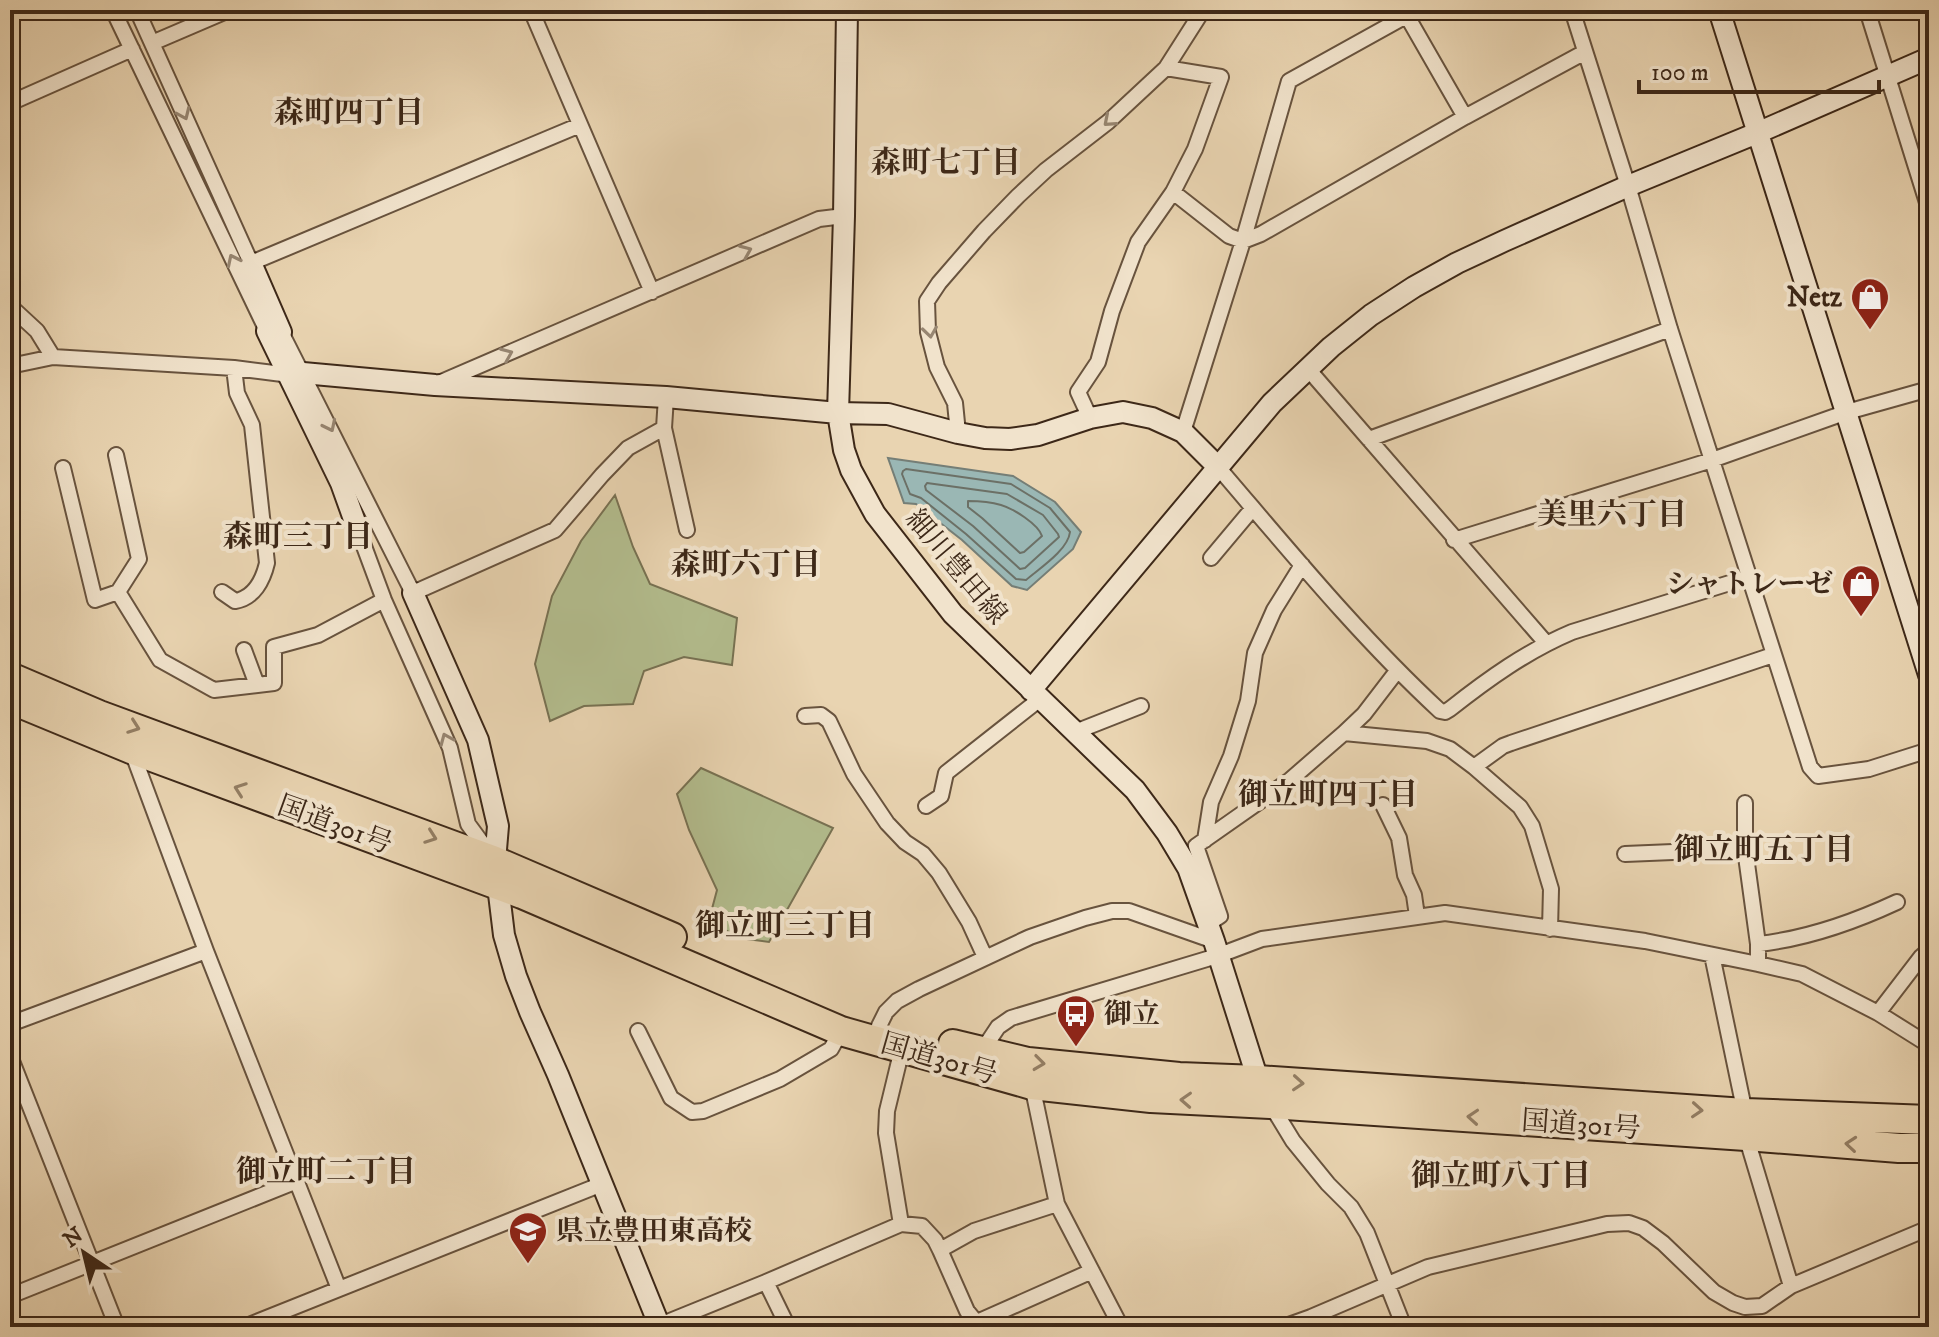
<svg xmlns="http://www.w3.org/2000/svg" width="1939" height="1337" viewBox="0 0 1939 1337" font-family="'IM FELL DW Pica','Noto Serif JP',serif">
	<rect width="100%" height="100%" fill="#e9d4b1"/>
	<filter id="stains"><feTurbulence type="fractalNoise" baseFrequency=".0025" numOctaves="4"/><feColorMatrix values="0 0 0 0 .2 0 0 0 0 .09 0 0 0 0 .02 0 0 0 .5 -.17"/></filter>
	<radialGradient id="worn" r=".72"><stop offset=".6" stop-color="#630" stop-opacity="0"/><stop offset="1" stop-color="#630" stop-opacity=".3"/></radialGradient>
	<!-- green -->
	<path fill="#b3bd8e" stroke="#787253" stroke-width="2" d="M 615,495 L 633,547 L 650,584 L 737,618 L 732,665 L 684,657 L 644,671 L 633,704 L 584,706 L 550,721 L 535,664 L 552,596 L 581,541 Z
		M 701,768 L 833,828 L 769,942 L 739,938 L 709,920 L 717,890 L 689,830 L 677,794 Z"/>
	<!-- water -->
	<path fill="#9ab7b4" stroke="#757e76" stroke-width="2" d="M 888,458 L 1013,476 L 1055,502 L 1081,532 L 1073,549 L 1027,590 L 1012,586 L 962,540 L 916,504 L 904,503 Z"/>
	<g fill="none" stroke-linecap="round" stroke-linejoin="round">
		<!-- shore -->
		<path stroke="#6c7066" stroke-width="2" d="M 906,469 L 1011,484 L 1050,508 L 1070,532 C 1068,550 1040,568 1026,580 L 1016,579 L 966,534 L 921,498 L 910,494 L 902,474 L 903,471 Z
			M 927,483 L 1007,494 L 1043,515 L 1058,534 L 1059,537 L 1025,568 L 1020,569 L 973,526 L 926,490 L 925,486 Z
			M 968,501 C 978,501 991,502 1001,505 C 1014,509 1038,524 1042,536 L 1024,552 L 1020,553 L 982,518 L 968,507 Z"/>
		<!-- street casing -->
		<g stroke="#68533e" stroke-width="18">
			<path id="street" d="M 113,10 L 267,331
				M 137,10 L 251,263 L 580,125
				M 531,10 L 652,292
				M 1572,10 L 1628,186 L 1670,329 L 1810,767 L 1818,776 L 1869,769 L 1929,750
				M 1867,10 L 1929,209
				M 1407,16 L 1465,117
				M 152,43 L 229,10
				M 10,103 L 132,49
				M 1173,192 L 1229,236 L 1243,241 L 1261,234 L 1465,117 L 1585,52
				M 10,306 L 37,331 L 53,357
				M 281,332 L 413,593 L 555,530 L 602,475 L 628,448 L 664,428 L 666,397
				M 10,366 L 53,357 L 234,368 L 290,375
				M 1308,369 L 1546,643
				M 439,383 L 819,219 L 844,216
				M 1090,418 L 1078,392 L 1098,362 L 1112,311 L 1138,242 L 1173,192 L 1195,149 L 1221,77 L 1166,68
				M 664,428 L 687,530
				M 1183,432 L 1243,241 L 1289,81 L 1417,10
				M 958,433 L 955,403 L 937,367 L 928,332 L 927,301 L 939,283 L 984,231 L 1018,196 L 1046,170 L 1108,122 L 1166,68 L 1203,10
				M 1369,439 L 1670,329
				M 116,455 L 139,559 L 118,592 L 160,660 L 214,690 L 274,683 L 274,647 L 318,635 L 384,600
				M 1217,466 C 1289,550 1359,636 1440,711 L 1445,712 L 1450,709 C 1488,679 1527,651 1572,632 L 1749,577
				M 63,468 L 95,600 L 118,592
				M 355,522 L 384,600 L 450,748 L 468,824 L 490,854
				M 1454,540 L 1712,460 L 1847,412 L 1929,389
				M 1211,558 L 1253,508
				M 222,592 L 235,601 C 254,598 263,580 267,563 L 252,425 L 237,393 L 234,368
				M 244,650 L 257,685
				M 805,716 L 821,715 L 829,721 L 854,774 L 887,823 L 905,842 L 923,854 L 939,873 L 969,922 L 985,957
				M 1075,732 L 1141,706
				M 1344,733 L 1364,714 L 1397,671
				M 131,749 L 206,951 L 339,1289
				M 1474,767 L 1503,746 L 1511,743 L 1773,655
				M 1745,803 L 1745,849 L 1758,944 L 1758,964
				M 1383,805 L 1399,838 L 1405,875 L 1414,895 L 1417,916
				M 926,806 L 941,796 L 946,773 L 1040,699
				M 1205,840 L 1211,802 L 1231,756 L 1248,701 L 1255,653 L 1274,610 L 1302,565
				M 1625,854 L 1745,849
				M 1208,924 L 1220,916 L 1196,846 L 1290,780 L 1344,733 L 1427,741 L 1450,749 L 1474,767 L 1520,807 L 1532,826 L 1551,889 L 1550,929
				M 1758,944 C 1805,939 1854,922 1897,902
				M 1712,955 L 1745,1113
				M 1878,1013 L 1929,1045
				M 10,1024 L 206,951
				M 879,1026 L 886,1012 L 897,1001 L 919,989 L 1030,937 L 1085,918 L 1112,911 L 1129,911 L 1214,941
				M 638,1031 L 671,1098 L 692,1112 L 703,1111 L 780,1079 L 831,1049 L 841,1031
				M 982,1051 L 998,1027 L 1011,1018 L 1217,956 L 1262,939 L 1445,913 L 1645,941 L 1758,964 L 1802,974 L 1878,1013 L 1921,957 L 1929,950
				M 10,1056 L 117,1327
				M 1032,1085 L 1057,1204 L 1121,1327
				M 1271,1105 L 1293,1141 L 1328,1184 L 1351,1207 L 1367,1233 L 1404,1327
				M 1746,1136 L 1791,1286
				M 901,1224 L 886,1133 L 887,1111 L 902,1049
				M 940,1250 L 967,1311 L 976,1322
				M 10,1296 L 297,1181
				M 660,1325 L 766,1282
				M 244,1327 L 602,1184
				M 788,1327 L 766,1282 L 901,1224 L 922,1226 L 935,1240 L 940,1250 L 974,1231 L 1057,1204
				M 966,1327 L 1092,1271
				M 1283,1327 L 1311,1317 L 1428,1267 L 1607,1224 L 1629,1223 L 1643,1228 L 1663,1243 L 1714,1292 L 1733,1303 L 1745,1307 L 1762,1306 L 1791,1286 L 1929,1228"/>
		</g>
		<!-- secondary casing -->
		<g stroke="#3d2818" stroke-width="24">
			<path id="secondary" d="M 847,10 L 844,216 L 838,413 L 844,450 L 851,470 L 875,514 L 953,614 L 1135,790 L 1167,833 L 1188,868 L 1214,941 L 1258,1080
				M 1719,10 L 1929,675
				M 251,263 L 281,332
				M 267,331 L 341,483 L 355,522
				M 290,375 L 303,373 L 435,385 L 666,397 L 838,413 L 888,414 L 958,433 L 985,438 L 1010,439 L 1038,435 L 1090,418 L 1123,412 L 1152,418 L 1183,432 L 1217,466
				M 413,593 L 478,740 L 498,826 L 495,861 L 504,935 L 516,976 L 530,1012 L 558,1075 L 660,1327
				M 1031,690 L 1272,403 L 1331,347 L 1371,315 L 1414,287 L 1457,263 L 1504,241 L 1628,186 L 1757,133 L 1929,58"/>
		</g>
		<!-- highway casing -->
		<g stroke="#3d2818" stroke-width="32">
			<path id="highway" d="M 10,677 L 99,715 L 495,861 L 672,937
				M 10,699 L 131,749 L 522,894 L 841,1031 L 1032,1085 L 1151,1098 L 1270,1104 L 1746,1136 L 1899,1148 L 1929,1148
				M 953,1044 L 1028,1062 L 1179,1077 L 1258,1080 L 1745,1113 L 1929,1120"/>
		</g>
		<!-- street -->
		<use href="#street" stroke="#f1e3cc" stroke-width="14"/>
		<!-- secondary -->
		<use href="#secondary" stroke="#f1e3cc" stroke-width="20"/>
		<!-- highway -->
		<use href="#highway" stroke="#e9d4b1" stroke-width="28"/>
	</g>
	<!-- one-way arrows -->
	<defs><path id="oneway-chevron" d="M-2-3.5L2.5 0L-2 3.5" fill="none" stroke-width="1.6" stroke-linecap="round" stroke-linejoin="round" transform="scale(2)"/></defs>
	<g stroke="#978672">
		<use href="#oneway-chevron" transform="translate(184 114) rotate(66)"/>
		<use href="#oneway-chevron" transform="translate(1109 121) rotate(139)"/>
		<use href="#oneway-chevron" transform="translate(746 251) rotate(-23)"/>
		<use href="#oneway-chevron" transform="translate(233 260) rotate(-116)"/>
		<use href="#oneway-chevron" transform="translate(930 332) rotate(82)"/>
		<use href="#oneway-chevron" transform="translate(507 354) rotate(-23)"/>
		<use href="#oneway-chevron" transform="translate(330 426) rotate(64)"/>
		<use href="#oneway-chevron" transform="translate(446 739) rotate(-113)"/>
	</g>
	<g stroke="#937e64">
		<use href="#oneway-chevron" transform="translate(134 727) rotate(20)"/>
		<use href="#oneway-chevron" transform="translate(240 789) rotate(-160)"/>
		<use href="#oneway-chevron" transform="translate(431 837) rotate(20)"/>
		<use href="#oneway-chevron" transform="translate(1039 1063) rotate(7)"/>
		<use href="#oneway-chevron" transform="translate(1298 1083) rotate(4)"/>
		<use href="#oneway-chevron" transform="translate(1186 1100) rotate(-177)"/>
		<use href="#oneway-chevron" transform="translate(1697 1110) rotate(4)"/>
		<use href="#oneway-chevron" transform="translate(1473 1117) rotate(-176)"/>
		<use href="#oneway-chevron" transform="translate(1851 1144) rotate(-175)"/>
	</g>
	<!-- icons -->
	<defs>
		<g id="shop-pin" transform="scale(2)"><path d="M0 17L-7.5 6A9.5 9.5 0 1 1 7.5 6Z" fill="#8f2418" stroke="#f1e3cc"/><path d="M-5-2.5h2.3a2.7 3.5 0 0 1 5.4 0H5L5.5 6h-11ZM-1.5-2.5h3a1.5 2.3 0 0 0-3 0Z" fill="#fff"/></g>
		<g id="bus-pin" transform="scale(2)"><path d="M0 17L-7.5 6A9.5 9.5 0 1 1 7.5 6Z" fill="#8f2418" stroke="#f1e3cc"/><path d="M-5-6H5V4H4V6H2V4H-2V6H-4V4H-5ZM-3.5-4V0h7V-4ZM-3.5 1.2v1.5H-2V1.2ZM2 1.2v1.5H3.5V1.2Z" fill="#fff"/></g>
		<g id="school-pin" transform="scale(2)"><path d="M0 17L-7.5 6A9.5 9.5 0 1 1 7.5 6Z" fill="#8f2418" stroke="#f1e3cc"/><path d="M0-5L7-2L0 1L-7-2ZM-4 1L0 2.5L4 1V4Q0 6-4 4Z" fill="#fff"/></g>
	</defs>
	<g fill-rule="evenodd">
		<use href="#shop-pin" x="1870" y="297"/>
		<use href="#shop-pin" x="1861" y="584"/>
		<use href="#bus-pin" x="1076" y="1014"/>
		<use href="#school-pin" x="528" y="1231"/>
	</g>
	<g text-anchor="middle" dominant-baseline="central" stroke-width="8" stroke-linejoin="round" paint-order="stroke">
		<!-- poi labels -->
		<g font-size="28" font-weight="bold" fill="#3d2818" stroke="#f1e3cc" text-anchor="end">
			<text x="1842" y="297">Netz</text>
			<text x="1833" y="584">シャトレーゼ</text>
			<text x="1104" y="1014" text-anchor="start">御立</text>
			<text x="556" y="1231" text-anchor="start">県立豊田東高校</text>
		</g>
		<!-- street labels -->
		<g font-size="28" fill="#3d2818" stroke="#f1e3cc">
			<text transform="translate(956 567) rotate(50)">細川豊田線</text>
			<text transform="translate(335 825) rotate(20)">国道301号</text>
			<text transform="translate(939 1059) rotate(16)">国道301号</text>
			<text transform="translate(1581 1125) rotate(4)">国道301号</text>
		</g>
		<!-- neighbourhood labels -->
		<g font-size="30" font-weight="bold" fill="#3d2818" stroke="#f1e3cc">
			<text x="349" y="113">森町四丁目</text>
			<text x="946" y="163">森町七丁目</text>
			<text x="1612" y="515">美里六丁目</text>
			<text x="298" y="537">森町三丁目</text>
			<text x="746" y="565">森町六丁目</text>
			<text x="1328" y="795">御立町四丁目</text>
			<text x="1764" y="850">御立町五丁目</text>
			<text x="785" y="926">御立町三丁目</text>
			<text x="326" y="1172">御立町二丁目</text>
			<text x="1501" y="1176">御立町八丁目</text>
		</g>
	</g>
	<!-- margin -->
	<rect width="1939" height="1337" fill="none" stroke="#e9d4b1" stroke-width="40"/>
	<rect x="12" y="12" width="1915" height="1313" fill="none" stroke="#3d2818" stroke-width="4"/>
	<rect x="20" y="20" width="1899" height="1297" fill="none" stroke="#3d2818" stroke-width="2"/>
	<!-- north arrow -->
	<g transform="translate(84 1253) rotate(325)" stroke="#f1e3cc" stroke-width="6" paint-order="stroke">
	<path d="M0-6L14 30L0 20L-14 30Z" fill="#3d2818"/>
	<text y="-12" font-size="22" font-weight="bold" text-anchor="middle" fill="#3d2818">N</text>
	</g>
	<!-- scale -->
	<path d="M1639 80v12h240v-12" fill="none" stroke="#3d2818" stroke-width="4"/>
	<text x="1651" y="80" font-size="24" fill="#3d2818" stroke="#f1e3cc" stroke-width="6" paint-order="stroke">100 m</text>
	<rect width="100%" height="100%" filter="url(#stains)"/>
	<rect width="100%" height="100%" fill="url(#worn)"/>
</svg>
